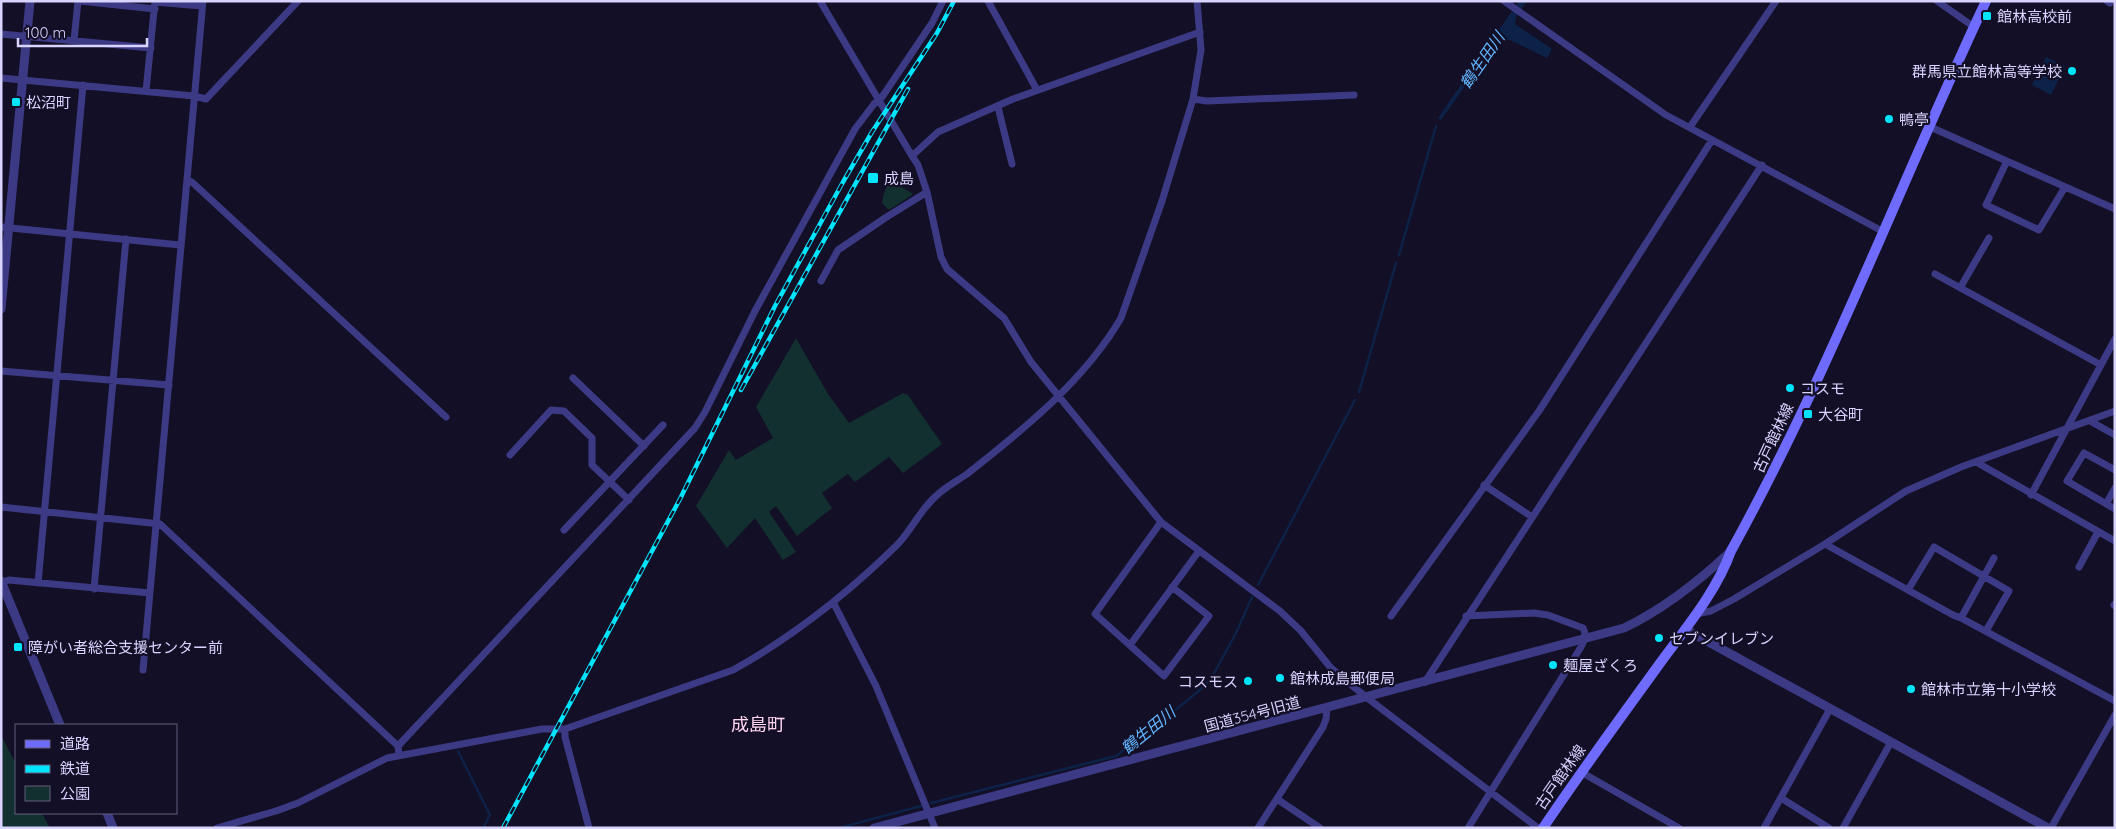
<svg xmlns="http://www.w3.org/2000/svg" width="2116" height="829" viewBox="0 0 2116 829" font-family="Quicksand,'Noto Sans JP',sans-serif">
	<rect width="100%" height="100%" fill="#130f26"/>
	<!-- green -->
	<path fill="#12302f" d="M 890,180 L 912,193 L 912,195 L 889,210 L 882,203 L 884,193 Z
		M 796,338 L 828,394 L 849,423 L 903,393 L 908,395 L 942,444 L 903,473 L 889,457 L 855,482 L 848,474 L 822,493 L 832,508 L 797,536 L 776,506 L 769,512 L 796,552 L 783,560 L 755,518 L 727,548 L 696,506 L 729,450 L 736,460 L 773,438 L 756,407 Z
		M 1,735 L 16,764 L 16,813 L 42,813 L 50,828 L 1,828 Z"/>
	<!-- water -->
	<path fill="#0c2248" d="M 1519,1 L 1527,1 L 1516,17 L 1515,24 L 1552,49 L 1547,58 L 1510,40 L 1500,40 L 1492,48 L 1441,120 L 1438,118 Z
		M 2046,57 L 2065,66 L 2051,95 L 2032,85 Z"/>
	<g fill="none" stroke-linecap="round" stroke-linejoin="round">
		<!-- stream -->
		<path stroke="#0c2248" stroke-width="2.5" d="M 1399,255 L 1436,126
			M 1359,392 L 1396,263
			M 1258,585 L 1355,400
			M 458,751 L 490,815 L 483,828
			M 931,803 L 1116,756 L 1151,730 L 1201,689 L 1211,679 L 1236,633 L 1252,597
			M 839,828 L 921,806"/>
		<!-- minor -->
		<path stroke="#3d3a85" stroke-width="7" d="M 80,1 L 155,9
			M 820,1 L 912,156
			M 988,1 L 1037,90
			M 1504,1 L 1666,115 L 1882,231
			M 1937,1 L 1974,27
			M 2107,1 L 2110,3 L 2111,1
			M 155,2 L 202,6
			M 1200,32 L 1013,99 L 938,132 L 912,156 L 918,165 L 927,192 L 941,257 L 947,269 L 1004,318 L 1031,362 L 1161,522 L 1280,611 L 1301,631 L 1331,668 L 1366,697 L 1538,828
			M 1,34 L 151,48
			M 74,41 L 78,1
			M 1,78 L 194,96 L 206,99 L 298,1
			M 146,91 L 155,1
			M 1193,99 L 1207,101 L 1354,95
			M 998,107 L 1012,164
			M 1928,126 L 2115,209
			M 1690,127 L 1776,1
			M 2007,161 L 1986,205 L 2039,230 L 2065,187
			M 188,180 L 193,183 L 446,417
			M 1,227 L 180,245
			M 1935,274 L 2101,365
			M 821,281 L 838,250 L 885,218 L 927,192
			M 1960,288 L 1989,238
			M 1,371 L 169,385
			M 573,378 L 644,446
			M 2090,421 L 2115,435
			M 510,455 L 551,410 L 564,411 L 592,438 L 592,465 L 629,500
			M 1976,462 L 2115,541
			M 2115,470 L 2084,453 L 2067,481 L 2115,509
			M 1484,485 L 1532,517
			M 2031,495 L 2115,339
			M 2106,504 L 2115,488
			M 1,507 L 160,524 L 398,746
			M 1161,522 L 1095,614 L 1164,676 L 1209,616 L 1172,587
			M 564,530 L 663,425
			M 1825,544 L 1953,615 L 1961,618 L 2115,701
			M 2079,567 L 2098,532
			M 2,582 L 9,580 L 150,593
			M 38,583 L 83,85
			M 94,589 L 126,239
			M 1908,590 L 1934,547 L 2009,591 L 1986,631
			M 833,602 L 876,686 L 935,828
			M 2114,605 L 2115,604
			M 1696,614 L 1711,611 L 1734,599 L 1825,544 L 1906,491 L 1961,467 L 2115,411
			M 1391,616 L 1539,411 L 1712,140
			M 1466,616 L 1534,613 L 1548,615 L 1583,628 C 1587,635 1584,641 1581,647 L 1468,828
			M 1961,618 L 1994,558
			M 1130,645 L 1199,551
			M 143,670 L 203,1
			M 1425,682 L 1762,165
			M 565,729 L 565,737 L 589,828
			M 399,755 L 398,746 L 695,428 L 705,412 L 755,311 L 855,129 L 874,104 L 882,97 L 932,23 L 943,1
			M 1581,772 L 1679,828
			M 1781,798 L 1829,828
			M 1277,799 L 1320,828
			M 217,828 L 276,811 L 298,803 L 387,758 L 542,729 L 565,729 L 733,670 C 792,637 848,593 896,546 C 911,531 920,510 936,496 C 945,487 957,481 967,474 C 1023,430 1085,380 1121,318 L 1162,201 L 1193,99 L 1201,50 L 1197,1
			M 1258,828 L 1323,727 L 1326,719 L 1327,708
			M 1764,828 L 1830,709
			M 1843,828 L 1891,742
			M 2051,828 L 2115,715"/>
		<!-- tertiary -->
		<path stroke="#3d3a85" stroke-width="9" d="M 1,309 L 30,1
			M 1,581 L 60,725
			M 1685,629 L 2048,828
			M 107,813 L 113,828
			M 874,828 L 1624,628 C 1664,609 1698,582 1730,552"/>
		<!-- secondary -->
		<path stroke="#6f6bff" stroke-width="10" d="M 1543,828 C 1580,773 1619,720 1658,666 C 1684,630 1716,593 1731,551 C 1829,374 1900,184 1986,1"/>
		<!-- rail casing -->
		<g stroke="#00e5ff" stroke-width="4.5">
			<path id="rail" d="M 741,390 L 908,89
				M 503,828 L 680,499 L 775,306 L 843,182 L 872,132 L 937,33 L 954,1"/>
		</g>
		<!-- rail -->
		<use href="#rail" stroke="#130f26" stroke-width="2.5" stroke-dasharray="8" stroke-linecap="butt"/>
	</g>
	<!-- markers -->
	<g fill="#00e5ff" stroke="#130f26" stroke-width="2">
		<rect x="1982" y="11" width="10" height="10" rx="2.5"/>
		<circle cx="2072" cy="71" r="5"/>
		<rect x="11" y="97" width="10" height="10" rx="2.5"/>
		<circle cx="1889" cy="119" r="5"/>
		<rect x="867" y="172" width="12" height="12" rx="2.5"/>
		<circle cx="1790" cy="388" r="5"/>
		<rect x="1803" y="409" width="10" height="10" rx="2.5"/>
		<circle cx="1659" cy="638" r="5"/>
		<rect x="13" y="642" width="10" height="10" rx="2.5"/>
		<circle cx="1553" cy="665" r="5"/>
		<circle cx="1280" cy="678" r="5"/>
		<circle cx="1248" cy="681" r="5"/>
		<circle cx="1911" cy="689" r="5"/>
	</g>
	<g text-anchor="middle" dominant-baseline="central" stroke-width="4.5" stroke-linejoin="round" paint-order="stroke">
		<!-- poi labels -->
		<g font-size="15" fill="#d9d4ff" stroke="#130f26" text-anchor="start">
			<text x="1997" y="16">館林高校前</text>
			<text x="2062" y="71" text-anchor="end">群馬県立館林高等学校</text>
			<text x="26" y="102">松沼町</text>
			<text x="1899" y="119">鴨亭</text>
			<text x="884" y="178">成島</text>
			<text x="1800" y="388">コスモ</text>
			<text x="1818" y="414">大谷町</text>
			<text x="1669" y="638">セブンイレブン</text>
			<text x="28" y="647">障がい者総合支援センター前</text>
			<text x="1563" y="665">麺屋ざくろ</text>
			<text x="1290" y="678">館林成島郵便局</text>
			<text x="1238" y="681" text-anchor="end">コスモス</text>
			<text x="1921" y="689">館林市立第十小学校</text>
		</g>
		<!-- street labels -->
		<g font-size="15" fill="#d9d4ff" stroke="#130f26">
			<text transform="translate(1773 438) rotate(-65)">古戸館林線</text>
			<text transform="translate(1252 714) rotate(-15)">国道354号旧道</text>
			<text transform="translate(1560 777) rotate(-55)">古戸館林線</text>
		</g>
		<!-- water labels -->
		<g font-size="16" font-style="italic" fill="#62b6ff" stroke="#130f26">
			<text transform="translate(1482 60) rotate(-55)">鶴生田川</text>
			<text transform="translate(1148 730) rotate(-39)">鶴生田川</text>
		</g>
		<!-- quarter labels -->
		<g font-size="18" fill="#ffd6f0" stroke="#130f26">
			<text x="758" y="724">成島町</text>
		</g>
	</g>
	<!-- border -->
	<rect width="2116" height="829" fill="none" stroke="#d9d4ff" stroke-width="5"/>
	<!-- legend -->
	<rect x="15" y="724" width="162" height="90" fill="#130f26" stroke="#625e7d"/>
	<rect x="25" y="740" width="25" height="8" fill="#6f6bff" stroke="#625e7d"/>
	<text x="60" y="749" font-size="15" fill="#d9d4ff">道路</text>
	<rect x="25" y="765" width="25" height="8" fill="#00e5ff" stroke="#625e7d"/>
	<text x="60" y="774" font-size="15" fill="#d9d4ff">鉄道</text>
	<rect x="25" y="786" width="25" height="15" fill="#12302f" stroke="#625e7d"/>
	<text x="60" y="799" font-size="15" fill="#d9d4ff">公園</text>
	<!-- scale -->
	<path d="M18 38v8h129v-8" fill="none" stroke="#d9d4ff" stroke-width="2.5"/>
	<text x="25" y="38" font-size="15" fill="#d9d4ff" stroke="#130f26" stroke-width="4" paint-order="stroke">100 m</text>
</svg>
